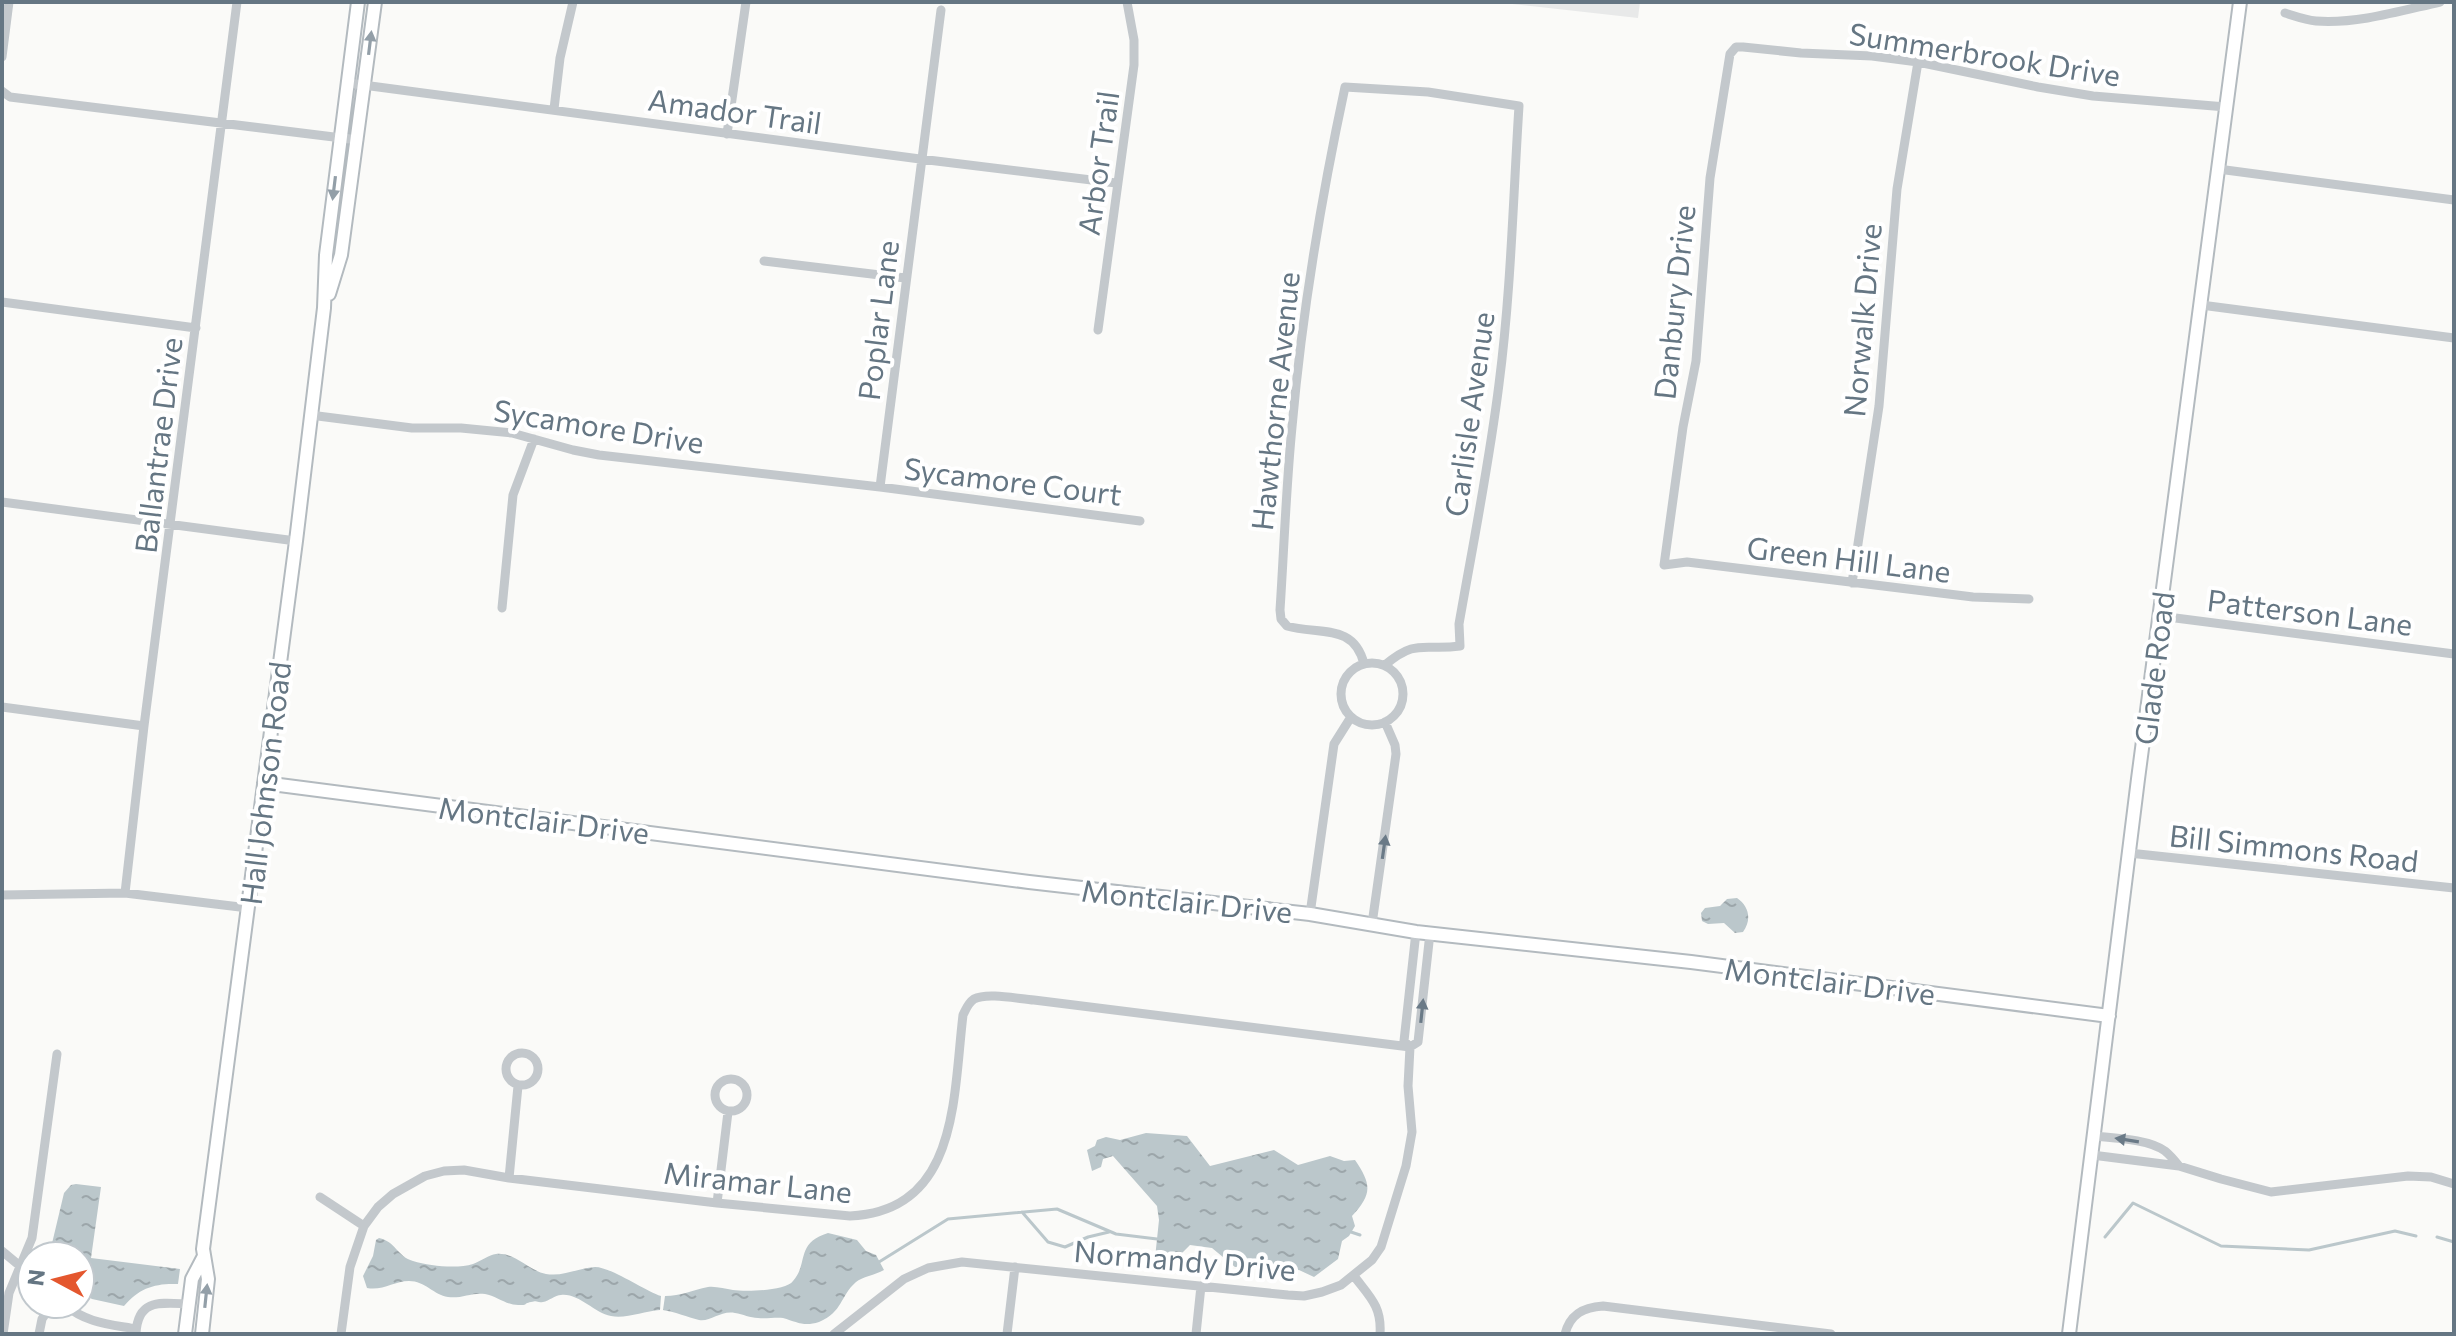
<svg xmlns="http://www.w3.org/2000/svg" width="2456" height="1336" viewBox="0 0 2456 1336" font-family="Commissioner,sans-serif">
	<defs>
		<pattern id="water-ripples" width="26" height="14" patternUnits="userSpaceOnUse" patternTransform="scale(2)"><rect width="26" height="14" fill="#bbc7cb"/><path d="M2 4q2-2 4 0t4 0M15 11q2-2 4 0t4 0" fill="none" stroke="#9ca6aa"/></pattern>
	</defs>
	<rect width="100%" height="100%" fill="#fafaf8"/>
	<!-- built -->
	<path fill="#e8e9e9" d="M 1494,2 L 1640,2 L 1638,18 Z"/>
	<!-- water -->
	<path fill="url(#water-ripples)" d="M 1737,898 C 1749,906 1752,920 1743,932 L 1735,933 L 1724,923 L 1708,924 L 1702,921 L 1701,913 L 1705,908 L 1720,906 L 1727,899 Z
		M 1146,1133 L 1187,1136 L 1210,1166 L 1274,1150 L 1298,1165 L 1330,1156 L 1344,1161 L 1355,1160 C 1372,1185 1372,1194 1352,1216 L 1355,1226 L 1349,1236 L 1342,1241 L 1338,1259 L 1314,1277 L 1299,1270 L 1280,1272 L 1268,1265 L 1235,1267 L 1212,1248 L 1190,1245 L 1180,1255 L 1155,1258 L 1159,1220 L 1157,1206 L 1113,1156 L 1103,1159 L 1101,1167 L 1092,1171 L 1087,1150 L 1095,1146 L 1097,1140 L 1106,1137 L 1120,1140 Z
		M 76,1184 L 101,1187 L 91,1258 L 180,1269 L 178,1284 C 155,1283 139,1288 124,1306 L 92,1299 L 80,1292 L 80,1256 L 49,1256 L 64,1193 L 71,1185 Z
		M 828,1233 L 857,1240 L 866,1251 L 876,1255 L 884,1270 C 875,1275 862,1277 856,1282 C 840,1296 843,1312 819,1322 C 804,1327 797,1322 783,1318 C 776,1317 766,1319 758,1318 C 750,1318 743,1314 735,1313 C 721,1310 711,1322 699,1320 C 687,1317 676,1312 663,1310 L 665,1296 C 681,1296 692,1290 708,1287 C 716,1286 725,1289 733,1290 C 745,1292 786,1291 793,1281 C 809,1263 795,1243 828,1233 Z
		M 379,1238 C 395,1241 398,1257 413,1261 C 430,1266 457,1269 473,1264 C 481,1261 489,1255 496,1254 C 515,1252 529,1271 546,1274 C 563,1277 578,1268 595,1267 C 611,1267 645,1291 661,1296 L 660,1310 C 644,1311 626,1319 611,1316 C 594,1313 579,1293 561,1295 C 555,1295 549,1301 543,1302 C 536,1303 539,1300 531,1302 C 522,1304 529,1305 520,1305 C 507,1306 497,1296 485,1294 C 472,1292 461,1299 448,1297 C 434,1295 425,1281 409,1281 C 394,1281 383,1291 367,1288 L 363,1276 L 373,1256 L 376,1240 Z"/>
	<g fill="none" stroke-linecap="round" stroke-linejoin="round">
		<!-- stream -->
		<path stroke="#bbc7cb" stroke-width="3" d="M 1022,1212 L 1048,1242 L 1065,1247 L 1088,1237 L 1109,1232
			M 1351,1232 L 1360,1235
			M 2105,1237 L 2133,1203 L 2221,1246 L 2309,1250 L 2395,1231 L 2416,1236
			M 2437,1237 L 2454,1242
			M 879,1262 L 948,1219 L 1057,1209 L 1116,1234 L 1157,1239"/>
		<!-- secondary casing -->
		<g stroke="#b3babf" stroke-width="16">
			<path id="secondary" d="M 329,294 L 341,255 L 375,2
				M 264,783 L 1029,882 L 1310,914 L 1416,932 L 1691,962 L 2109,1016
				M 185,1334 L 192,1279 L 203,1258
				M 202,1334 L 208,1279 L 203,1249 L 296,541 L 324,308 L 326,255 L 358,2
				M 2069,1334 L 2138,779 L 2240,2"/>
		</g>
		<!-- street -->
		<path stroke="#c3c8cc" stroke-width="9" d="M 2285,13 C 2295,16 2305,20 2316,21 C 2357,24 2400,11 2440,2
			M 2,57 L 9,2
			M 348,83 L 920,159 L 1116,183
			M 2,91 L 10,97 L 358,140
			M 554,109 L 560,58 L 573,2
			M 727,134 L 746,2
			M 2218,169 L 2454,200
			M 764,261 L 905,278
			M 2,302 L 196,328
			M 2201,305 L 2454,338
			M 1098,330 L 1134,65 L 1134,40 L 1127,2
			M 310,415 L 412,428 L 461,428 L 512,433 L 573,450 L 599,455 L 880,487 L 1140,521
			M 880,487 L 941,10
			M 2,502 L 296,541
			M 1852,583 L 1879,406 L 1897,189 L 1918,62
			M 2029,599 L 1973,597 L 1687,562 L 1664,565 L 1683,427 L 1696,361 L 1710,178 L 1730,54 L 1736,47 L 1743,47 L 1801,53 L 1872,56 L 1918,62 L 2038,87 L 2093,96 L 2226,107
			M 502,608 L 513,495 L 534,439
			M 2160,616 L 2454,654
			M1341 694a31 31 0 1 1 62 0a31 31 0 1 1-62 0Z
			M 1364,664 C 1354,623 1319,635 1287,626 L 1281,619 L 1280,610 C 1284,549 1286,488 1292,427 C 1302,313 1321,199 1345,87 L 1428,92 L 1519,106 C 1513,199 1511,292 1499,384 C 1489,465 1473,544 1459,624 L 1460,646 C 1423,651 1417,638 1385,665
			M 2,707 L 144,726
			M 2129,853 L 2454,888
			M 125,893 L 144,726 L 237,2
			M 2,895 L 125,893 L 248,908
			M 1310,914 L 1334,744 L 1351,717
			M 1372,924 L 1396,754 L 1395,745 L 1385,722
			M506 1069a16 16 0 1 1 32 0a16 16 0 1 1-32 0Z
			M715 1095a16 16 0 1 1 32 0a16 16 0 1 1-32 0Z
			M 2095,1136 C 2114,1138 2149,1139 2165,1151 C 2170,1155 2175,1161 2179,1166
			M 2092,1155 L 2179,1166 L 2221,1179 L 2271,1192 L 2408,1176 L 2431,1177 L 2454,1184
			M 509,1178 L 518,1086
			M 320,1197 L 364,1226
			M 717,1203 L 728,1112
			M 2,1251 L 32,1276
			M 1354,1276 C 1369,1296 1382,1306 1380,1334
			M 64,1304 C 86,1323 108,1324 136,1329
			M 136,1333 C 138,1298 161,1303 189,1304
			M 3,1334 L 9,1293 L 32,1238 L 57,1054
			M 39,1334 L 42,1319 L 52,1304
			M 341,1334 L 350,1267 L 364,1226 L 378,1207 L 393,1194 L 425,1176 L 444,1171 L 464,1170 L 509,1178 L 717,1203 L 850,1216 C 959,1211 953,1097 963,1015 C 966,1009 968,1003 974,999 C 987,992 1019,999 1034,1000 L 1410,1047 L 1418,1042 L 1430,933
			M 834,1334 L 904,1279 L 928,1268 L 962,1262 L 1288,1295 L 1304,1296 L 1322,1292 L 1341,1285 L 1372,1260 L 1381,1247 L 1406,1166 L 1412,1132 L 1408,1086 L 1410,1047 L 1404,1041 L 1416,932
			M 1007,1334 L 1015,1267
			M 1196,1334 L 1201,1286
			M 1565,1334 C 1570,1314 1584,1307 1603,1306 L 1831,1334"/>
		<!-- secondary -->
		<use href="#secondary" stroke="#fff" stroke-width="12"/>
	</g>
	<!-- one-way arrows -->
	<defs><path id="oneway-solid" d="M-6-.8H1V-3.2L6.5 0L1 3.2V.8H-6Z" transform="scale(2)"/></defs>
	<g fill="#939fa8">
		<use href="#oneway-solid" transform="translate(370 43) rotate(-83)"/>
		<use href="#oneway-solid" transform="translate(334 188) rotate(97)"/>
		<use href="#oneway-solid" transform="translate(206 1296) rotate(-84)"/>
	</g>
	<g fill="#6a7a87">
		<use href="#oneway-solid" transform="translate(1384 847) rotate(-82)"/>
		<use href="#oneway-solid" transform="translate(1422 1011) rotate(-84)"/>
		<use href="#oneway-solid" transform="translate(2127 1140) rotate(-171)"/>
	</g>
	<g text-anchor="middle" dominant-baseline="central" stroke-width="8" stroke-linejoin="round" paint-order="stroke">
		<!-- street labels -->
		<g font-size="30" fill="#657683" stroke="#fff">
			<text transform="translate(1985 53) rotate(9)">Summerbrook Drive</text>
			<text transform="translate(735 110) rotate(8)">Amador Trail</text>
			<text transform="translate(1097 163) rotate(-82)">Arbor Trail</text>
			<text transform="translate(1673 302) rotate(-84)">Danbury Drive</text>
			<text transform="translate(877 320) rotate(-83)">Poplar Lane</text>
			<text transform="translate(1861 320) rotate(-85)">Norwalk Drive</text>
			<text transform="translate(1274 401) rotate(-84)">Hawthorne Avenue</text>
			<text transform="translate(1468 414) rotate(-82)">Carlisle Avenue</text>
			<text transform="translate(599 425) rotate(9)">Sycamore Drive</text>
			<text transform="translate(157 445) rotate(-83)">Ballantrae Drive</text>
			<text transform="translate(1013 480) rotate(7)">Sycamore Court</text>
			<text transform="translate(1849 558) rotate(7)">Green Hill Lane</text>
			<text transform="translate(2310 611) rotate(7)">Patterson Lane</text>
			<text transform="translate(2153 668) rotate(-83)">Glade Road</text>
			<text transform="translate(264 783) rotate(-83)">Hall Johnson Road</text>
			<text transform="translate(544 819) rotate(7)">Montclair Drive</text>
			<text transform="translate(2294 847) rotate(6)">Bill Simmons Road</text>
			<text transform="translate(1187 900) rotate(6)">Montclair Drive</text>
			<text transform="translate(1830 980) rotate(7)">Montclair Drive</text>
			<text transform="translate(758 1181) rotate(6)">Miramar Lane</text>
			<text transform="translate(1185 1259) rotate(5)">Normandy Drive</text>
		</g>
	</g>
	<!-- border -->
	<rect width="2456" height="1336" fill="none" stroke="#657683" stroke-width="8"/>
	<!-- north arrow -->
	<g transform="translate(56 1280) rotate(277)"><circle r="38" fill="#ffffff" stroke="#c1c8cd" stroke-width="2"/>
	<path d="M0-6L14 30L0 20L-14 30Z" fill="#e4572e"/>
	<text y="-12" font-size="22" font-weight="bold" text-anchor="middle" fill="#657683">N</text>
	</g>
</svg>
